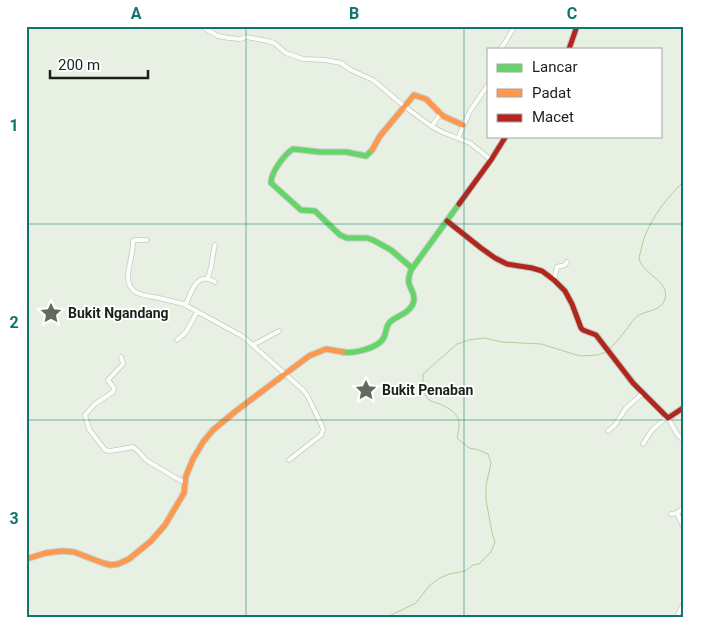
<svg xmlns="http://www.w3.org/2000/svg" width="709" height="644" viewBox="0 0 709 644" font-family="Roboto,sans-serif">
	<rect width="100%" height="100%" fill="#e8f0e4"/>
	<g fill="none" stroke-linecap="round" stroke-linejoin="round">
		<!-- stream -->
		<path stroke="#abd195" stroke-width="1" d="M 609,349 C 617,342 623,334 629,326 C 631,323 634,319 636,317 C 645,310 661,312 665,299 C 670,281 642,274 639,258 C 639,257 641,251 641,250 C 646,224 664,201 683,182
			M 385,618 L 416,603 L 430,585 L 440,578 L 449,574 L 465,571 L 473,565 L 479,564 L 491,552 L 495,542 L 492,533 L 486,500 L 486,486 L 491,463 L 488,454 L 479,450 L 469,448 L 457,438 C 462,419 459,413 440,404 C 437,403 432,402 429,400 C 422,394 423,382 423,374 L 457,344 L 469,340 L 484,338 L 502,342 L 541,344 L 580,356 L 598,355 L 606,352"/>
		<!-- street casing -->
		<g stroke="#c4cbc1" stroke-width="5.5">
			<path id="street" d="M 201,26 L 218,36 L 229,38 L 240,39 L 246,37 L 268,41 L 274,43 L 286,53 L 303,59 L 325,60 L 341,63 L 351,70 L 373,80 L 404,106 L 431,126 L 442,132 L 470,143 L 491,160
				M 500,49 C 507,42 509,34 515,26
				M 432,126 L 441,113
				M 458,138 L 470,111 L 488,85
				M 147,240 L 135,240 L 133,241 C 133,253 129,264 128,276 C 128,296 145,295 159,298 C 168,300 177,302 186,305
				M 207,279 C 212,272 212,255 215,245
				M 554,280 L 557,267 L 565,265 L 567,262
				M 215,282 C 213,281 210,279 207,279 C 195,277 190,295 186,304 L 187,306 L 242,336 L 248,341 L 303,390 L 307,395 L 322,426 L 323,430 L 321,435 L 289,460
				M 177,340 L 186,332 L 197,312
				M 253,345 L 279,331
				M 121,357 L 123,363 L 123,364 L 108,380 L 114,388 L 113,392 L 95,404 L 85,415 L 89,429 L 105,450 L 110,451 L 133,447 L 138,451 L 146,460 L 176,478 L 186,483
				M 668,418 L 677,434 L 683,440
				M 608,431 L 615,425 L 626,408 L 642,394
				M 643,444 L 652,430 L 667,417
				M 677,513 L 683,526
				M 671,514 L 677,513 L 683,508
				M 676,618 L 683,605"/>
		</g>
		<!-- fast casing -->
		<g stroke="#c4cbc1" stroke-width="7">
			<path id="fast" d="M 372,150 L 366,156 L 346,152 L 320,152 L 293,149 C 284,155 271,172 271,183 L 301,210 L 315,211 L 340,235 L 347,238 L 367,238 L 373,240 L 391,250 L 412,268
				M 343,352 C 354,354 377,348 383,339 C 387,333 385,326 391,321 C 399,315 412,312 414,300 C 415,288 404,288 411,270 L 459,204"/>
		</g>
		<!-- slow casing -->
		<g stroke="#c4cbc1" stroke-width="7">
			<path id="slow" d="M 372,150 L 380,136 L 414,95 L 426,99 L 443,116 L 463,125
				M 26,559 L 46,553 L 62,551 L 74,552 L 103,563 L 111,565 L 118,564 L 129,559 L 151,541 L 165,525 L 184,493 L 186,476 L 193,459 L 203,442 L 213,430 L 236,411 L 309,356 L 326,349 L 343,352"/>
		</g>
		<!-- jam casing -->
		<g stroke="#c4cbc1" stroke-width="7">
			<path id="jam" d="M 569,49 L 577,26
				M 459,204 L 491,160 L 506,136
				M 447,221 L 481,248 L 495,258 L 507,264 L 532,268 L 542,271 L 554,280 L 565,291 L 572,304 L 581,328 L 583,330 L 596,335 L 633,383 L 668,418 L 683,408"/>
		</g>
		<!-- street -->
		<use href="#street" stroke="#fcfdfb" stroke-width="4"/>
		<!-- fast -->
		<use href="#fast" stroke="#63d668" stroke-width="5"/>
		<!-- slow -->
		<use href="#slow" stroke="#ff974d" stroke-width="5"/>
		<!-- jam -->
		<use href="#jam" stroke="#b3261e" stroke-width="5"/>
	</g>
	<!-- grid -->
	<path fill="none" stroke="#0f766e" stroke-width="1" stroke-opacity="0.55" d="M 246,26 L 246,618M 464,26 L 464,618M 26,224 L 683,224M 26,420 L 683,420"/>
	<!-- icons -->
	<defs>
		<g id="sight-bare" transform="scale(1.725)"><path d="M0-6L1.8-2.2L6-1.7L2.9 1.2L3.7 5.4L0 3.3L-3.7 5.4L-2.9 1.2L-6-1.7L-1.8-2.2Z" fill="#63695f" stroke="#fff" stroke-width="2.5" paint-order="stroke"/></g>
	</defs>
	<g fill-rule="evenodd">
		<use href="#sight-bare" x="51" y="313"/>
		<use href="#sight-bare" x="366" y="390"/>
	</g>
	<g text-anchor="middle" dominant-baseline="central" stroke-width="4" stroke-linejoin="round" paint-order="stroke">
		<!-- poi labels -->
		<g font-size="14" font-weight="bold" fill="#1b2018" stroke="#fff" text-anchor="start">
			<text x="68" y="313">Bukit Ngandang</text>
			<text x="382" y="390">Bukit Penaban</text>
		</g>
	</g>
	<!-- border -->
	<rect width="709" height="644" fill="none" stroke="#ffffff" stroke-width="55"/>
	<!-- legend -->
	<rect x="487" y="48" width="175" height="90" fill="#ffffff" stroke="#a4a6a3"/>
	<rect x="497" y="64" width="25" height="8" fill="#63d668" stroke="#a4a6a3"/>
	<text x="532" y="72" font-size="15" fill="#1b2018">Lancar</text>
	<rect x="497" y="89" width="25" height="8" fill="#ff974d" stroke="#a4a6a3"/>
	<text x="532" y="98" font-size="15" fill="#1b2018">Padat</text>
	<rect x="497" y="114" width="25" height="8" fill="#b3261e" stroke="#a4a6a3"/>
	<text x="532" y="122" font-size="15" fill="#1b2018">Macet</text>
	<!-- scale -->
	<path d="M50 70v8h98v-8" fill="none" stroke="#1b2018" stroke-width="2.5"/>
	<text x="58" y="70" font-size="15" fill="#1b2018" stroke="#ffffff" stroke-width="4" paint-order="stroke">200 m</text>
	<rect x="28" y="28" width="654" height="588" fill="none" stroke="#0f766e" stroke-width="2"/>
	<g font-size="16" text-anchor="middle" font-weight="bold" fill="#0f766e">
		<text x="136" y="19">A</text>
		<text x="354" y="19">B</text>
		<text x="572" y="19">C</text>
		<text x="14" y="131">1</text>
		<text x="14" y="328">2</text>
		<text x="14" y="524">3</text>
	</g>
</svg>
